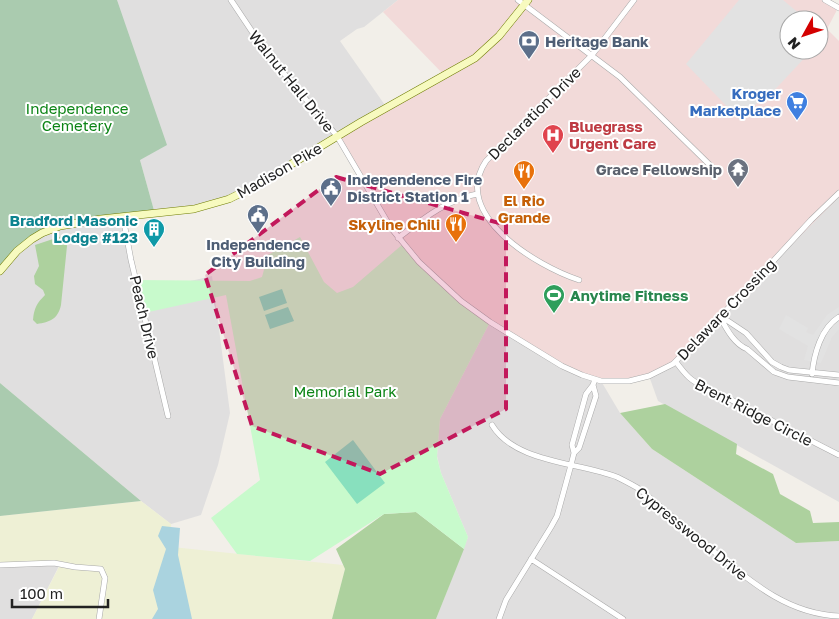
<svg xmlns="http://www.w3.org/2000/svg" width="839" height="619" viewBox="0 0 839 619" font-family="'Golos Text',sans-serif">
	<rect width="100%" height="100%" fill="#f2efe9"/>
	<!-- residential -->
	<path fill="#e0dfdf" d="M 117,0 L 398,0 L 364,27 L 357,29 L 340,41 L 387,108 L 229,199 L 155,214 L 140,160 Z
		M 839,195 L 839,502 L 658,401 L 649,376 Z
		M 123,217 L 139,293 L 212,276 L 230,413 L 218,465 L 201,515 L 171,524 L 141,501 L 0,383 L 0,271 L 42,233 Z
		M 490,322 L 601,381 L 620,413 L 652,449 L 796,543 L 839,541 L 839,619 L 436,619 L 468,537 L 441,473 L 437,456 L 440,419 Z
		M 60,564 L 32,619 L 0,619 L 0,565 Z"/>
	<!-- commercial -->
	<path fill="#f2dad9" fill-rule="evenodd" d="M 398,0 L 825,0 L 838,8 L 827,29 L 839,41 L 839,197 L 680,358 L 634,381 L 601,381 L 562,366 L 461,301 L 398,238 L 337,136 L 445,76 L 383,12 ZM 789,20 L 819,20 L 819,50 L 789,50 Z"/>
	<!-- farmland -->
	<path fill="#eef0d5" d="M 141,501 L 171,524 L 172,547 L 343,565 L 345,569 L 332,619 L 32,619 L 60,565 L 0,565 L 0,516 Z"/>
	<!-- forest -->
	<path fill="#add19e" d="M 62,236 L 65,238 L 67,246 L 61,305 C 58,319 50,322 37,324 L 33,320 C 34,308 37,303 45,295 L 43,290 L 35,284 L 34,276 L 39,266 L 35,245 Z
		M 665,404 L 737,444 L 736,454 L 773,474 L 780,494 L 810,511 L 813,523 L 839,522 L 839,541 L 796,543 L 652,449 L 620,413 Z
		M 416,512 L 464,549 L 436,619 L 332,619 L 345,569 L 336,549 L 384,514 Z"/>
	<!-- cemetery -->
	<path fill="#aacbaf" d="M 0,0 L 117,0 L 167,145 L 140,160 L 155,214 L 101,219 L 42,233 L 0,271 Z
		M 0,383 L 141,501 L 0,516 Z"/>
	<!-- park -->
	<path fill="#c8facc" d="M 300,237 L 324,282 L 337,293 L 353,287 L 403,244 L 449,290 L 490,322 L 440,419 L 437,457 L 441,473 L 468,537 L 464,549 L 416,512 L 384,514 L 310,561 L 237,554 L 211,518 L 260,480 L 226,295 L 144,313 L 137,280 L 250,281 L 262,277 L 268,255 Z"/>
	<!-- pitch -->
	<path fill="#88e0be" d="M 282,289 L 287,303 L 264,311 L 259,297 Z
		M 288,307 L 294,321 L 270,329 L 265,315 Z
		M 353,440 L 385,483 L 357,504 L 325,462 Z"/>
	<!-- parking -->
	<path fill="#e2e2e2" d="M 739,0 L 783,0 L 807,20 L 789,20 L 789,50 L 812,50 L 768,97 L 765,94 L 741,121 L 686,64 Z
		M 839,307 L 839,329 L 832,337 L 821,363 L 804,360 L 808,346 L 779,329 L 786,315 L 808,328 L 806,332 L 813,335 L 827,315 Z"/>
	<!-- water -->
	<path fill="#aad3df" d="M 162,526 L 180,528 L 178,555 L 192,619 L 152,619 L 158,609 L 153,590 L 166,549 L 158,536 Z"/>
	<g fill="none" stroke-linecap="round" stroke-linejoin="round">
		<!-- minor casing -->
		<g stroke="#a9a9a9" stroke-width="6">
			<path id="minor" d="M 231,0 L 265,51 L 337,136 L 391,228 L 419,262 L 461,301 L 490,322 L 562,366 L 582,375 L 601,381 L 629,381 L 649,376 L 673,364 L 753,283 L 811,220 L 839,193
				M 518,0 L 620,77 L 715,170
				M 825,0 L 839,8
				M 123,217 L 131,260 L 168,416
				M 398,238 C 423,219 446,200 477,194
				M 579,280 C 537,266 450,215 486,161 L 592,55 L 634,0
				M 720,317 C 726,328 734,344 747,349 L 774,372 L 788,377 L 839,383
				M 722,317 L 746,333 L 772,362 L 781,367 L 789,370 L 839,375
				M 676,362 C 685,374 691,382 706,387 L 839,455
				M 812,374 C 814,354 821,328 839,317
				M 492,425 C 515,463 578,462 617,477 C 625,481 633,485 641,490 C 664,510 688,530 712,550 C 750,581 787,614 839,616
				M 574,453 L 579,448 L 596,396 L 593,385
				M 531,559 L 623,619
				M 0,565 L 54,563 L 75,567 L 101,569 L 105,578 L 99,619
				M 499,619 L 506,600 L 551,527 L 557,516 L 571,465 L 574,453 L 572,445 L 586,394 L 593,385 L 595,379"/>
		</g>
		<!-- secondary casing -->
		<g stroke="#707d05" stroke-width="8">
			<path id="secondary" d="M 0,271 L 17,251 L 32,239 L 42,233 L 60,226 L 101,219 L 194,209 L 229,199 L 255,186 L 361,122 L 475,58 L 499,36 L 528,0"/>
		</g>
		<!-- minor -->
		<use href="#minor" stroke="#fff" stroke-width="5"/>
		<!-- secondary -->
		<use href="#secondary" stroke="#f7fabf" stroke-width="7"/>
	</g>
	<!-- marked area -->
	<path fill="#c2185b" fill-opacity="0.2" stroke="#c2185b" stroke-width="4" stroke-dasharray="10 6" stroke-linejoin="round" d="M 336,177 L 506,225 L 506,409 L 380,474 L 252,426 L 205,275 Z"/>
	<!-- icons -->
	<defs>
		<g id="bank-pin" transform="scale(1.125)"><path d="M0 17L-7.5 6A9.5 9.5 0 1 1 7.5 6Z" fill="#5c6f8a" stroke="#fff"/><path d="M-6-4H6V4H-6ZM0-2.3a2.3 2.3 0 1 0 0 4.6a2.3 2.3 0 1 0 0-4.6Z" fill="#fff"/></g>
		<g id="supermarket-pin" transform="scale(1.125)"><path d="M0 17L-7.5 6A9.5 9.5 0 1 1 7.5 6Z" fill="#3f7fe0" stroke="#fff"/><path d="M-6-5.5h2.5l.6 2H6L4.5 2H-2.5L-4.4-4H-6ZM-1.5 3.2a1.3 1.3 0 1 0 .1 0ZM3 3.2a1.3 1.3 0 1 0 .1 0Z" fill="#fff"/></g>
		<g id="hospital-pin" transform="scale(1.125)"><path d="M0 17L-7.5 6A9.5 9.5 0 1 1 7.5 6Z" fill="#e0444e" stroke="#fff"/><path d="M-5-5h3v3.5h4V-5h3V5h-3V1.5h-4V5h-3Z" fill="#fff"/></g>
		<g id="temple-pin" transform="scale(1.125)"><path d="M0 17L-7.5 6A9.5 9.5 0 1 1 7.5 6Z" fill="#6b7280" stroke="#fff"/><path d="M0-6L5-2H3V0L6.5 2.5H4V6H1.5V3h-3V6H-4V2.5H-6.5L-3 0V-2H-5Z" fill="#fff"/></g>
		<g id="restaurant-pin" transform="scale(1.125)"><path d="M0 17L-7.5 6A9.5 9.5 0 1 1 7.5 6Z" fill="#e8710a" stroke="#fff"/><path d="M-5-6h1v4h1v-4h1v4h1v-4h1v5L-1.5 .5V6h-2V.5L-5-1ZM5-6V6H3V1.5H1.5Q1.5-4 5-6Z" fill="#fff"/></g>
		<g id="civic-pin" transform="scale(1.125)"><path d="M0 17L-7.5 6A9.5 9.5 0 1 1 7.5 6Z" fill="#5c6f8a" stroke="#fff"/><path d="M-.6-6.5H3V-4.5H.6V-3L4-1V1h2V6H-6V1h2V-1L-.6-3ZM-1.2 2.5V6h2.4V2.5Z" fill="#fff"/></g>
		<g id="building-pin" transform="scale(1.125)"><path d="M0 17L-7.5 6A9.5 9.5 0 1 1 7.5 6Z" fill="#0f9aa8" stroke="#fff"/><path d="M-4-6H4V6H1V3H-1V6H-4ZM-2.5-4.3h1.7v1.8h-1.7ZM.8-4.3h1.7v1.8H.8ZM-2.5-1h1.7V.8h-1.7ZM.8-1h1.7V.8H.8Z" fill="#fff"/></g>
		<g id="stadium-pin" transform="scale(1.125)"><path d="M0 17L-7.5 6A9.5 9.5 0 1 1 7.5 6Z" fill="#2e9e5b" stroke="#fff"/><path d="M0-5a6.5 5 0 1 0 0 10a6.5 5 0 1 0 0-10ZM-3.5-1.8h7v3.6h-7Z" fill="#fff"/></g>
	</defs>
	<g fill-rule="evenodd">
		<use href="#bank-pin" x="529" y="41"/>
		<use href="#supermarket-pin" x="797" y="102"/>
		<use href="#hospital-pin" x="553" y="135"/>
		<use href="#temple-pin" x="738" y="169"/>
		<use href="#restaurant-pin" x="524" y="171"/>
		<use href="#civic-pin" x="331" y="188"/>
		<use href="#civic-pin" x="258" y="215"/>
		<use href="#restaurant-pin" x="456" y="224"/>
		<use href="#building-pin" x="154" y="229"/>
		<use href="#stadium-pin" x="554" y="295"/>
	</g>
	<g text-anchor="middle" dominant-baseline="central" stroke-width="4" stroke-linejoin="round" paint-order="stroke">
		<!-- service labels -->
		<g font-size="15" font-weight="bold" fill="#4e5e75" stroke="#fff" text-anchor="start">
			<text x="545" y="41">Heritage Bank</text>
			<text x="347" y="179">Independence Fire<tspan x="347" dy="17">District Station 1</tspan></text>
			<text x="258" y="244" text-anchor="middle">Independence<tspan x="258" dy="17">City Building</tspan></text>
		</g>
		<!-- street labels -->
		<g font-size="15" fill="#222" stroke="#fff">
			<text transform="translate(292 81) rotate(51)">Walnut Hall Drive</text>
			<text transform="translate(534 113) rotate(-45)">Declaration Drive</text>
			<text transform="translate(279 170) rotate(-30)">Madison Pike</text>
			<text transform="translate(726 309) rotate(-46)">Delaware Crossing</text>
			<text transform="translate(145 317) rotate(77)">Peach Drive</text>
			<text transform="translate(754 412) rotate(27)">Brent Ridge Circle</text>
			<text transform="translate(692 533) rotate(39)">Cypresswood Drive</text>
		</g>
		<!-- shop labels -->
		<g font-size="15" font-weight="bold" fill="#366cbe" stroke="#fff" text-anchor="end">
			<text x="781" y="93">Kroger<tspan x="781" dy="17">Marketplace</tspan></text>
		</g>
		<!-- park labels -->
		<g font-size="15" fill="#0c8416" stroke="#fff">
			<text x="77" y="108">Independence<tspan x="77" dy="17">Cemetery</tspan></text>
			<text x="345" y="391">Memorial Park</text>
		</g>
		<!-- health labels -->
		<g font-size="15" font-weight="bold" fill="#be3a42" stroke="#fff" text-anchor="start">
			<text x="569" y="126">Bluegrass<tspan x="569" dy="17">Urgent Care</tspan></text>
		</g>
		<!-- worship labels -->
		<g font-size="15" font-weight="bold" fill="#5b616d" stroke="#fff" text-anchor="end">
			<text x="722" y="169">Grace Fellowship</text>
		</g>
		<!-- food labels -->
		<g font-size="15" font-weight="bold" fill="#c56008" stroke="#fff">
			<text x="524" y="200">El Rio<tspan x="524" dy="17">Grande</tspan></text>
			<text x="440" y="224" text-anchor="end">Skyline Chili</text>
		</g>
		<!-- culture labels -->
		<g font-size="15" font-weight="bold" fill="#0d838f" stroke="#fff" text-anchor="end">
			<text x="138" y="220">Bradford Masonic<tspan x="138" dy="17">Lodge #123</tspan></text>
		</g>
		<!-- leisure labels -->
		<g font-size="15" font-weight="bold" fill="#27864d" stroke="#fff" text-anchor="start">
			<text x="570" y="295">Anytime Fitness</text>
		</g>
	</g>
	<!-- north arrow -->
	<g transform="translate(804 35) rotate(230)"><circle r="24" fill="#ffffff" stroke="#a7a7a7"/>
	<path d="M0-4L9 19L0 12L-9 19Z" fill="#d40000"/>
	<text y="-8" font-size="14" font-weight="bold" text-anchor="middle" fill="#222222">N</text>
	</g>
	<!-- scale -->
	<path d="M12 599v8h96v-8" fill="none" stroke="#222222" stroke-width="2.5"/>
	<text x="20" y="599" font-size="15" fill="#222222" stroke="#ffffff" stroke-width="4" paint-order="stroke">100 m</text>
</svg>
